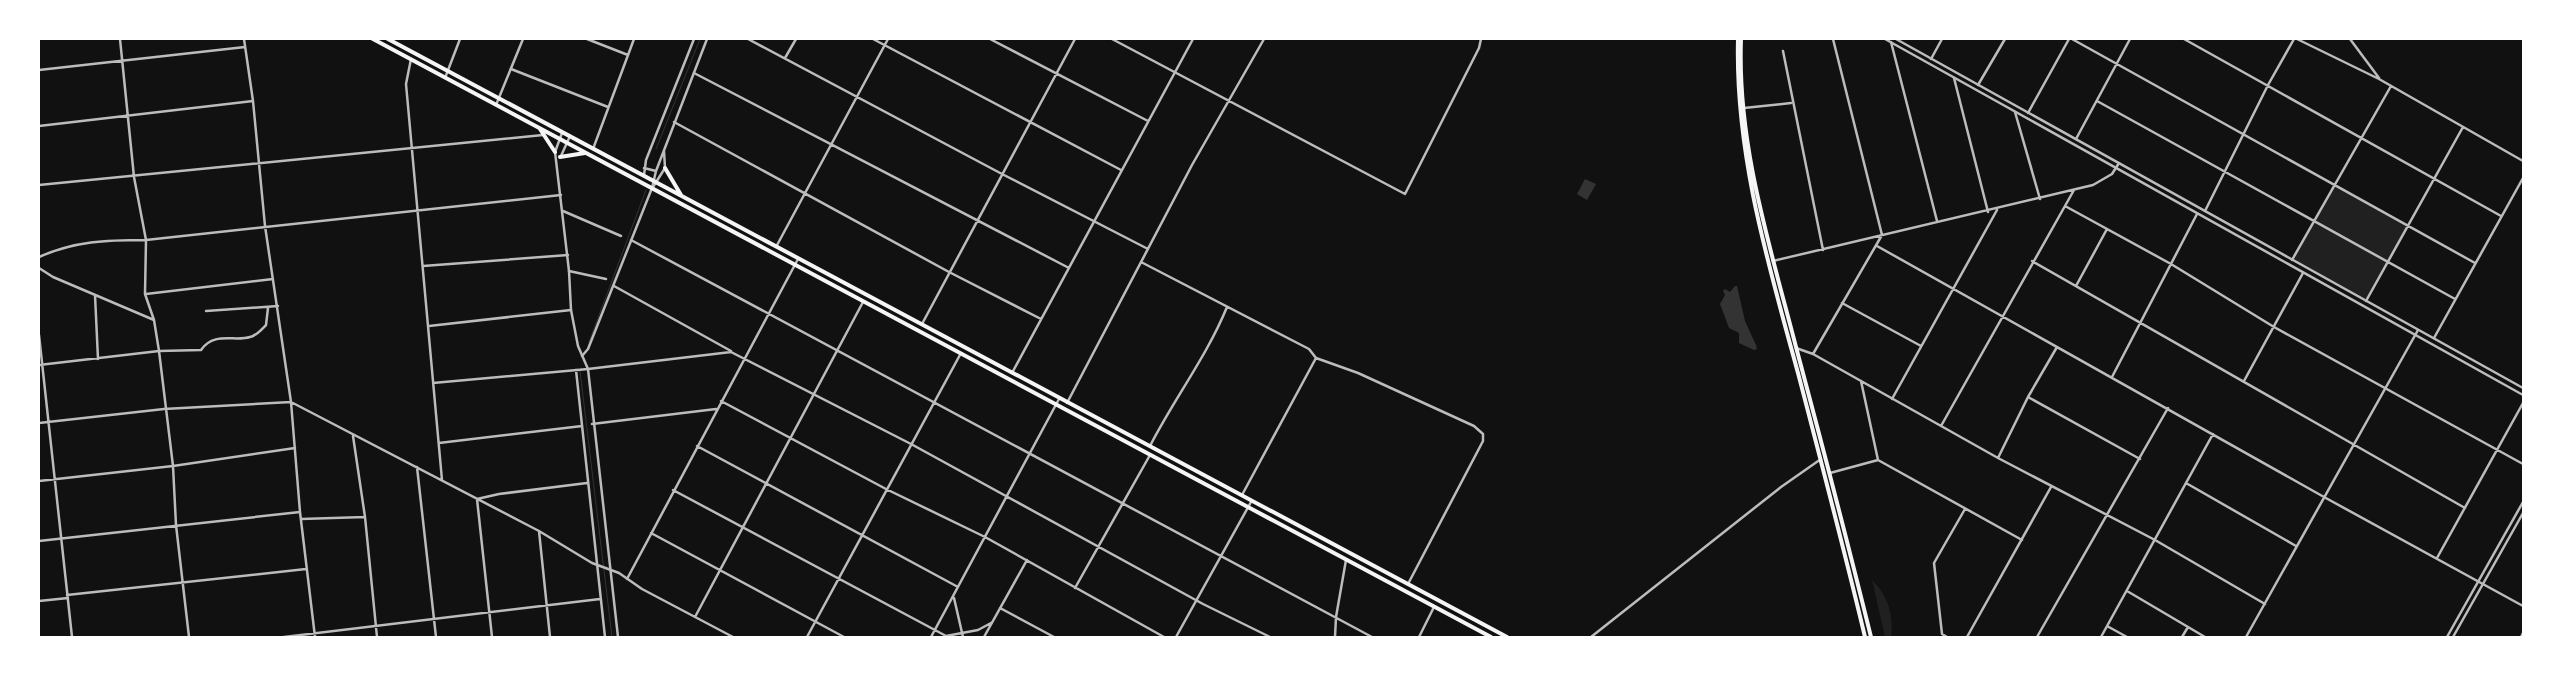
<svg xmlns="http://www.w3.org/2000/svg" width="2562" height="676" viewBox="0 0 2562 676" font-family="'Fira Sans Condensed',sans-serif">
	<rect width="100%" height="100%" fill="#111"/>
	<!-- green -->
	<path fill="#202020" d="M 2334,185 L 2408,225 L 2366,301 L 2292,260 Z
		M 1872,580 C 1888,595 1894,616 1891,637 L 1885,637 Z"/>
	<!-- water -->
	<path fill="#333" d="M 1585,179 L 1596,184 L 1587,200 L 1577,194 Z
		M 1735,286 L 1737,286 L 1745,321 L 1756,345 L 1757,349 L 1754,350 L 1739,343 L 1739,333 L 1729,328 L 1720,304 L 1725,295 L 1723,291 L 1725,289 L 1730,292 Z"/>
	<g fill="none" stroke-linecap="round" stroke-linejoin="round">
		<!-- stream -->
		<path stroke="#333" stroke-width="1" d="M 656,149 L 700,39
			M 589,342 L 646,190
			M 580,371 L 612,637"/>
		<!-- minor -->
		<path stroke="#bcbcbc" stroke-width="2.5" d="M 120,39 L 134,177 L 146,240 L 145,294 L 154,320 L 159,351 L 173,466 L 176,525 L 189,637
			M 244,39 L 253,101 L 265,226 L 291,402 L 300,512 L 315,637
			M 587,39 L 628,55
			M 748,39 L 1002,174 L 1148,249
			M 873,39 L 1121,170
			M 990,39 L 1148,121
			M 1112,39 L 1405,194 L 1479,48 L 1481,39
			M 2072,39 L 2475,263
			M 2184,39 L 2501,216
			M 2297,39 L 2379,79 L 2523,161
			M 2350,39 L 2379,78
			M 1891,42 L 1937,221
			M 1783,51 L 1823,250
			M 785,58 L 796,39
			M 411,59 L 406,84 L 442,480
			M 1931,59 L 1942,39
			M 511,69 L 608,107
			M 39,70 L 245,47
			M 694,73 L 1069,268
			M 445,78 L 460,39
			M 1954,78 L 1988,212
			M 1978,85 L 2005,39
			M 2097,101 L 2455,299
			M 1744,108 L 1791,103
			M 2015,112 L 2040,199
			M 2028,113 L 2069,39
			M 674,122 L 949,272 L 1041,319
			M 39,126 L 253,101
			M 2076,139 L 2130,39
			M 593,149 L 634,39
			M 39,185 L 543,135
			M 2065,206 L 2171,264 L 2274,327 L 2523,464
			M 563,211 L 621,236
			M 2205,211 L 2268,85 L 2294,39
			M 631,240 L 1372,637
			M 1877,246 L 2324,497 L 2523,606
			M 776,247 L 888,39
			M 39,257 C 75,241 106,240 146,240 L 561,195
			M 2292,260 L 2391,86
			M 1773,261 L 2093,185 L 2112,174 L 2119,163
			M 2032,261 L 2465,508
			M 1141,262 L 1309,349 L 1316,358 L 1358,373 L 1474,426 L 1483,434 L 1483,441 L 1408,584
			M 423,266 L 568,255
			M 39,268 L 53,277 L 154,320
			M 569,271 L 606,279
			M 614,286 L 731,351
			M 2076,286 L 2107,229
			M 146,294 L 273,279
			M 95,295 L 98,359
			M 2366,301 L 2463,127
			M 1842,303 L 1921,346
			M 206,311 L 278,306
			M 922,324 L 1075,39
			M 429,326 L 571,310
			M 39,335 L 72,637
			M 2434,338 L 2523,178
			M 1796,348 L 1813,354 L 1998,458 L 2155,540 L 2265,604
			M 1813,354 L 1882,235 L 1833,39
			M 582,356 L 588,349 L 652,188
			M 39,365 L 159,351 L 201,350 C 214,331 235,342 250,337 C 256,336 262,329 266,325 L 268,308
			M 576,370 L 605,637
			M 1012,373 L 1193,39
			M 2112,377 L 2197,214
			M 1861,381 L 1878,460
			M 2244,381 L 2303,273
			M 433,383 L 588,369 L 731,352 L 911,444 L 1203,604 L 1270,637
			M 2028,397 L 2140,459
			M 1892,399 L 1997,210
			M 721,401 L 886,489 L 985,537 L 1164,637
			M 1067,403 L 1192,165 L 1264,39
			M 39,423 L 164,409 L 291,402 L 539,531 L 592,563 L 619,573 L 642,589 L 733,637
			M 592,424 L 716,409
			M 1941,426 L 2074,190
			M 353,436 L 365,517 L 377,637
			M 439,443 L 582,426
			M 697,446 L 958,587
			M 1150,446 C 1174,399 1207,356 1227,307
			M 1998,458 L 2028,397 L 2057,347
			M 417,467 L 436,637
			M 1830,473 L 1878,460 L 2022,540
			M 39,481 L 173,466 L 295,448
			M 2186,483 L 2296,546
			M 673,490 L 948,637
			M 1242,495 L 1316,358
			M 301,519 L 365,517
			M 539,531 L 550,637
			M 651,533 L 844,637
			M 39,541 L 300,512
			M 2437,558 L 2523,403
			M 627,579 L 798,259
			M 1075,588 L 1150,455
			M 2127,591 L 2205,637
			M 67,595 L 306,569
			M 954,598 L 963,637
			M 39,601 L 68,598
			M 1000,608 L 1054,637
			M 695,617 L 863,302
			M 2107,626 L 2127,637
			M 946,636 L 978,630 L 991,623
			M 284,637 L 600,599
			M 492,637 L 477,499 L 499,494 L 587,483
			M 807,637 L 961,353
			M 931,637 L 1059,399
			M 984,637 L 1027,560
			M 1176,637 L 1251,502
			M 1335,637 L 1336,617 L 1346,560
			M 1419,637 L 1434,607
			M 1591,637 L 1781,487 L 1821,459
			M 1947,637 L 1942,634 L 1934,563 L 1965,509
			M 1967,637 L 2051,487
			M 2037,637 L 2168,408
			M 2101,637 L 2213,434
			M 2182,637 L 2188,627
			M 2246,637 L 2418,330
			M 2521,637 L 2523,633"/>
		<!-- tertiary -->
		<path stroke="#bcbcbc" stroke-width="2.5" d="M 1885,39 L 2523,395
			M 1896,39 L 2523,388
			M 496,105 L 523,39
			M 562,133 L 555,152 L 569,271 L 571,310 L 578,346 L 588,369 L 618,637
			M 561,156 L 570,136
			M 644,168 L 656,171
			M 644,175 L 646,160 L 694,39
			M 653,187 L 665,168 L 664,151
			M 652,188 L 656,171 L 707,39
			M 2447,637 L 2523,502
			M 2453,637 L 2523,513"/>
		<!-- primary -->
		<path stroke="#f5f5f5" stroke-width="4" d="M 373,39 L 1491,637
			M 388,39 L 1507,637
			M 540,129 L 555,152
			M 560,157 L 585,153
			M 665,168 L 681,195"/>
		<!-- trunk -->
		<path stroke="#f5f5f5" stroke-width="4" d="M 1738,39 C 1735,154 1768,263 1798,373 C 1821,461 1844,549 1865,637
			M 1741,39 C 1737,145 1770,246 1796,347 C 1822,444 1847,540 1871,637"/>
	</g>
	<!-- border -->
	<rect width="2562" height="676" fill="none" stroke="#ffffff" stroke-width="80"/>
</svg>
